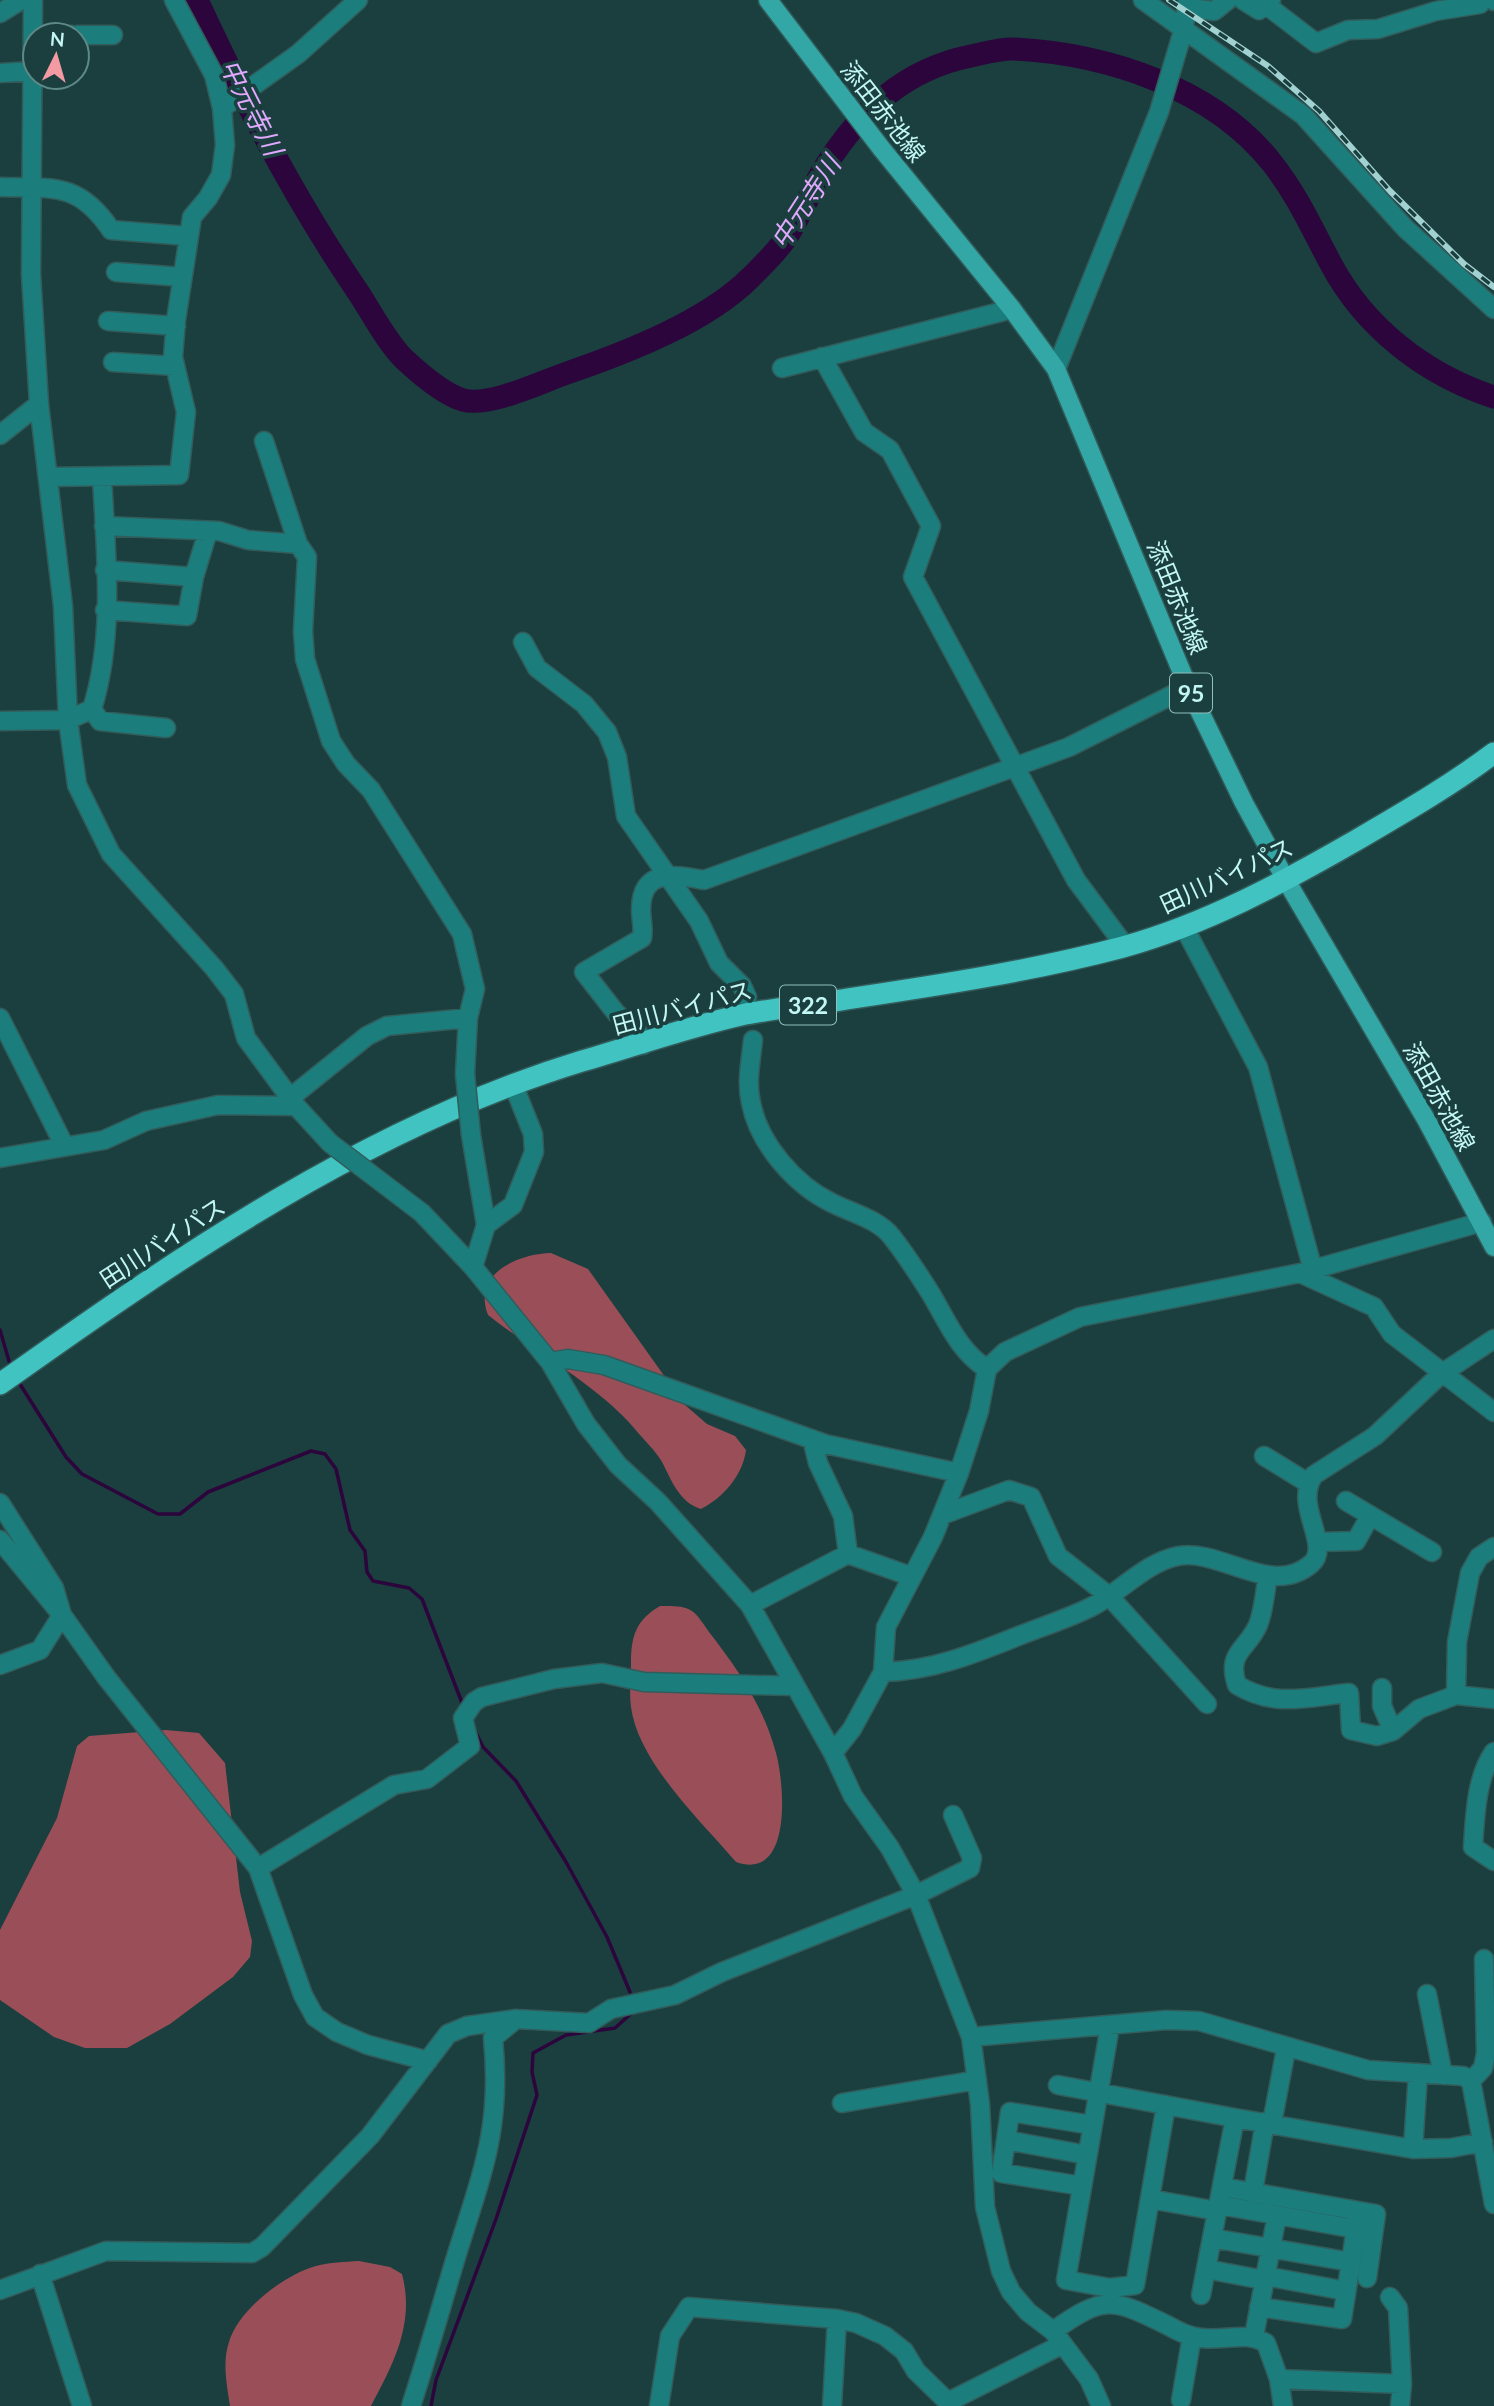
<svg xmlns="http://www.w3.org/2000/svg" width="1494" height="2406" viewBox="0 0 1494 2406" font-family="Lato,'Noto Sans JP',sans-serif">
	<rect width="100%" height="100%" fill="#1a3f3e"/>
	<!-- forest -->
	<path fill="#9a4f58" d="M 551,1253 L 588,1269 L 685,1405 L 707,1424 L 735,1436 L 746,1450 C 743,1475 723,1498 701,1509 C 679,1502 672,1481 662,1462 C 655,1450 643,1439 634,1428 C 599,1386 532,1350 488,1315 C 472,1274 517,1254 551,1253 Z
		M 660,1606 C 670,1606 683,1605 692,1611 C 698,1615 704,1625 709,1632 C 737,1668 764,1707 776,1753 C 785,1786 792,1882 736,1862 C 701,1821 638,1762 631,1707 C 629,1693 631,1678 631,1664 C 631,1636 636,1620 660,1606 Z
		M 166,1730 L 199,1733 L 225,1763 L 240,1892 L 252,1941 L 250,1957 L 233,1977 L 170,2024 L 127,2048 L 85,2048 L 54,2037 L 0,2000 L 0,1930 L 57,1818 L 77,1746 L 89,1736 Z
		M 359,2261 L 390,2267 L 402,2274 C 415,2323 394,2363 371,2406 L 230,2406 C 227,2386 222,2362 229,2342 C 239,2309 284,2275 316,2266 C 330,2262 345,2262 359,2261 Z"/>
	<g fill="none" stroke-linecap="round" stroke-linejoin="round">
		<!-- stream -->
		<path stroke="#2c053c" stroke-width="3.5" d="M 0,1330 L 11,1368
			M 18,1381 L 66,1457 L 82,1474 L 158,1514 L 180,1514 L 208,1492 L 311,1451 L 325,1454 L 336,1469 L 350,1530 L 365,1551 L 367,1572 L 373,1581 L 409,1588 L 422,1599 L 464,1708
			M 473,1727 L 483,1747 L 516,1781 L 566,1862 L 607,1937 L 630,1992
			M 431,2406 L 436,2380 L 496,2219 L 537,2095 L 532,2072 L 533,2053 L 566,2035 L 615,2028 L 634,2011"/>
		<!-- river -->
		<path stroke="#2c053c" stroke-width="23" d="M 197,0 C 243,100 296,201 358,292 C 372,313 386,341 404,359 C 419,373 443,394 463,400 C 490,407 541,382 567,373 C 626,353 706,322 750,278 C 762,266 777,252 786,238 C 801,216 811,189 825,167 C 860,111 905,69 971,56 C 985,53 1001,48 1015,49 C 1107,54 1213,88 1272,163 C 1298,196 1311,227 1331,264 C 1365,328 1426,375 1494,397"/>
		<!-- minor casing -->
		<g stroke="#325c5b" stroke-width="21">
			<path id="minor" d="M 33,0 L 31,274 L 39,404 L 63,606 L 68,720 L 77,785 L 111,854 L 214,968 L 234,994 L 246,1038 L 296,1106 L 330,1143
				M 174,0 L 214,75 L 222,108
				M 1143,0 L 1303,115 L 1405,228 L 1494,309
				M 1243,0 L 1259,10 L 1271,0
				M 1494,0 L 1494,1
				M 1265,4 L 1316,43 L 1348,30 L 1378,29 L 1436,11 L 1480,4
				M 1189,8 L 1214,11 L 1228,0
				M 0,13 L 21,0
				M 33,35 L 72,35
				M 77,35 L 113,35
				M 0,73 L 33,71
				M 0,187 C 53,188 79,182 111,230 L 188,236
				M 116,272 L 182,277
				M 108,321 L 176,326
				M 822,357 L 864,432 L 890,450 L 931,526 L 913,577 L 1076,880 L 1125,946
				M 113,362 L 175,366
				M 782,368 L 1012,309
				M 1056,369 L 1159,112 L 1183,31 L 1188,0
				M 0,435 L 39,404
				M 264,441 L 298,544 L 307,557 L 303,631 L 305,659 L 331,741 L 346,764 L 371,790 L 462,934 L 475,989 L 468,1018 L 465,1074
				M 48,477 L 179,475 L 186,412 L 173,357 L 176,320 L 192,217 L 208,198 L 221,175 L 225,145 L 222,108 L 298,54 L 358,0
				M 104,526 L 219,531 L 248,540 L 298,544
				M 105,570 L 194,577 L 208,531
				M 105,610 L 187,616 L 194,577
				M 523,642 L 537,668 L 584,704 L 607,732 L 617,757 L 626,816 L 699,921 L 719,963 L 742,986 L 747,997
				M 92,709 L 100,721 L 166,728
				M 0,721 L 68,720 L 92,709 C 115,637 106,552 102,477
				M 1184,927 L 1258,1067 L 1313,1270
				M 0,1018 L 64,1145
				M 753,1040 C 751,1060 746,1082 751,1103 C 759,1144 795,1185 832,1203 C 852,1213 878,1219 892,1237 C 906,1255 919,1275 931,1294 C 948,1323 959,1351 987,1369
				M 643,1045 L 638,1032 L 616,1013 L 584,972 L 642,938 C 644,928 641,920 641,910 C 641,867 677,875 704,880 L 1069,747 L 1188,687
				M 290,1098 L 367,1036 L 387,1026 L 468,1018
				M 471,1135 L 486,1225 L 473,1267
				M 0,1158 L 104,1140 L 146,1121 L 218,1105 L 296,1106
				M 372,1175 L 422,1213 L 473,1267 L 550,1362 L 586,1424 L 618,1465 L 658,1502 L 750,1605 L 833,1753 L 853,1796 L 890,1848 L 916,1895 L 971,2037 L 980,2104 L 985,2207 L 1001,2271 L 1011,2292 L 1028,2312 L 1053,2331 L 1089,2379 L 1101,2406
				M 486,1225 L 513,1205 L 534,1152 L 533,1134 L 513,1084
				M 1300,1273 L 1374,1307 L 1392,1334 L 1494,1412
				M 550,1362 L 568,1359 L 604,1365 L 825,1444 L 959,1473
				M 812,1439 L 818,1463 L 843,1516 L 848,1554
				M 1264,1456 L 1308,1483
				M 1346,1501 L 1432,1552
				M 0,1503 L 54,1588 L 62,1615 L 40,1650 L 0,1665
				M 942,1515 L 1009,1490 L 1031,1497 L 1058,1556 L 1109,1596 L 1207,1704
				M 0,1540 L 62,1615 L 106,1677 L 258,1868 L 303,1995 L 315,2017 L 337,2032 L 368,2045 L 428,2061
				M 1318,1542 L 1356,1541 L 1370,1516
				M 1268,1575 C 1265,1591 1264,1610 1258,1625 C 1247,1650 1226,1652 1237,1685 C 1275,1708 1307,1697 1349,1693 L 1351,1730 L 1377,1736 L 1393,1731 L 1419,1709 L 1456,1695 L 1494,1699
				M 750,1605 L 848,1554 L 910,1576
				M 883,1672 C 933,1671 976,1653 1021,1635 C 1044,1626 1069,1618 1091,1607 C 1120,1593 1144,1563 1178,1556 C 1221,1548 1271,1598 1311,1564 C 1333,1545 1292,1505 1314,1475 L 1375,1436 L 1441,1374 L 1494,1339
				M 1382,1688 L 1382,1706 L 1393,1731
				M 1456,1695 L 1457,1642 L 1470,1573 L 1479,1557 L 1494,1547
				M 1494,1752 C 1476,1777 1475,1817 1473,1847 L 1494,1861
				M 833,1753 L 852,1729 L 883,1672 L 886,1627 L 933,1537 L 959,1473 L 979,1411 L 987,1369 L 1005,1352 L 1080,1317 L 1300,1273 L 1482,1222
				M 258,1868 L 394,1785 L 427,1779 L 470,1746 L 463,1718 L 474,1702 L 482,1697 L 554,1679 L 602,1673 L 644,1682 L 795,1686
				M 1427,1994 L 1443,2075
				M 1110,2026 L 1066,2280 L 1110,2288 L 1135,2285 L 1166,2105
				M 971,2037 L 1166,2020 L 1199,2021 L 1368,2070 L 1463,2076 L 1471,2081 L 1494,2204
				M 1471,2081 L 1483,2068 L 1486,2053 L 1484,1959
				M 1058,2085 L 1235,2118 L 1201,2295
				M 842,2103 L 977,2080
				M 1235,2118 L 1413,2149 L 1451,2148 L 1483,2142
				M 1272,2123 L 1286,2049
				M 1006,2140 L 1001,2173 L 1082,2186
				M 1413,2149 L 1418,2073
				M 1087,2155 L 1006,2140 L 1010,2112 L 1092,2125
				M 1222,2187 L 1376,2214 L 1367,2278
				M 1253,2192 L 1265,2122
				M 1150,2199 L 1217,2211
				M 1219,2205 L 1277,2215 L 1254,2336
				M 1277,2215 L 1356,2229
				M 1212,2238 L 1351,2262 L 1357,2220
				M 1206,2269 L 1264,2280
				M 40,2274 L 82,2406
				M 1265,2276 L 1346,2291
				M 0,2290 L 106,2251 L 252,2253 L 262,2247 L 370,2136 L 448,2034 L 467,2026 L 516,2019 L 589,2023 L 611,2009 L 675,1995 L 722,1972 L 916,1895 L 970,1868 L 972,1858 L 953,1815
				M 1390,2297 L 1398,2308 L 1402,2384
				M 1259,2307 L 1342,2319 L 1351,2262
				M 837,2319 L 856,2323 L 885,2336 L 904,2351 L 916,2371 L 952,2406
				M 1053,2331 C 1104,2295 1112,2298 1167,2325 C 1178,2331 1189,2337 1202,2338 C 1225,2341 1245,2331 1266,2343 L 1279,2379 L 1402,2384 L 1400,2406
				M 1279,2379 L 1283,2406
				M 1181,2400 L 1192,2336
				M 948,2402 L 1063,2344
				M 411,2406 C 427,2357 441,2307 456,2257 C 482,2173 502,2128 493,2038 L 516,2019
				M 659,2406 L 670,2336 L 689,2307 L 837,2319 L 832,2406"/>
		</g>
		<!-- major casing -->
		<g stroke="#325c5b" stroke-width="21">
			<path id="major" d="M 768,0 L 881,148 L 1012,309 L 1056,369 L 1188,687 L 1244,803 L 1286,880 L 1427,1121 L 1494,1247"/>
		</g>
		<!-- highway casing -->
		<g stroke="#325c5b" stroke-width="24">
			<path id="highway" d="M 0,1384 C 180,1256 369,1126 582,1061 C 634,1046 688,1027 741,1015 C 776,1008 812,1005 847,999 C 940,985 1032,971 1123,947 C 1206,924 1280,884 1355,841 C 1403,813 1450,786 1494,753"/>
		</g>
		<!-- minor -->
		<use href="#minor" stroke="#1b7d7c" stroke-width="18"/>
		<!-- major -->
		<use href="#major" stroke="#32a7a5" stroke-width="18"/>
		<!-- highway -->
		<use href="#highway" stroke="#41c3c1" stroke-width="21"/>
		<!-- rail casing -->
		<g stroke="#a1d2d1" stroke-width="6">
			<path id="rail" d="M 1169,0 L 1268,66 L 1319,111 L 1390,191 L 1464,264 L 1494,287"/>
		</g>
		<!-- rail -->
		<use href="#rail" stroke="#1a3f3e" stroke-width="3.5" stroke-dasharray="10" stroke-linecap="butt"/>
		<!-- minor-bridge casing -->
		<g stroke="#325c5b" stroke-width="21" stroke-linecap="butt">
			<path id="minor-bridge" d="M 465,1074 L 471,1135
				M 330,1143 L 372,1175"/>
		</g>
		<!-- minor-bridge -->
		<use href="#minor-bridge" stroke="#1b7d7c" stroke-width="18"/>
	</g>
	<g text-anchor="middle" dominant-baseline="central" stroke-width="7" stroke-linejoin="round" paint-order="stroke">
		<!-- shield labels -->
		<g fill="#1a3f3e" stroke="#90c0be" stroke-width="2">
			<rect x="1170" y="673.5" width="42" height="39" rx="5"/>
			<rect x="780" y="985.5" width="56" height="39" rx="5"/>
		</g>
		<g font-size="23" font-weight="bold" fill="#c2f7f5">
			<text x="1191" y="693">95</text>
			<text x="808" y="1005">322</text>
		</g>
		<!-- street labels -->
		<g font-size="24" fill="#c2f7f5" stroke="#1a3f3e">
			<text transform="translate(884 111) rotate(52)">添田赤池線</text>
			<text transform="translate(1178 597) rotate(68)">添田赤池線</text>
			<text transform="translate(1226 875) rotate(-25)">田川バイパス</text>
			<text transform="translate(682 1007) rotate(-15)">田川バイパス</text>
			<text transform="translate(1440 1096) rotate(61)">添田赤池線</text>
			<text transform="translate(162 1242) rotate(-33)">田川バイパス</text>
		</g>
		<!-- water labels -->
		<g font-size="26" font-style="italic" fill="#e1a9fe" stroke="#1a3f3e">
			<text transform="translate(252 107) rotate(63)">中元寺川</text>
			<text transform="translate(805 202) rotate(-57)">中元寺川</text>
		</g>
	</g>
	<!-- north arrow -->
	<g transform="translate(56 56) rotate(5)"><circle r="33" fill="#1a3f3e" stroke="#5d8987" stroke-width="2"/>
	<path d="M0-5L12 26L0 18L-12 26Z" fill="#f49aa3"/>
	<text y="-10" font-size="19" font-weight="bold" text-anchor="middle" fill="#c2f7f5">N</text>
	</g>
</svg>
